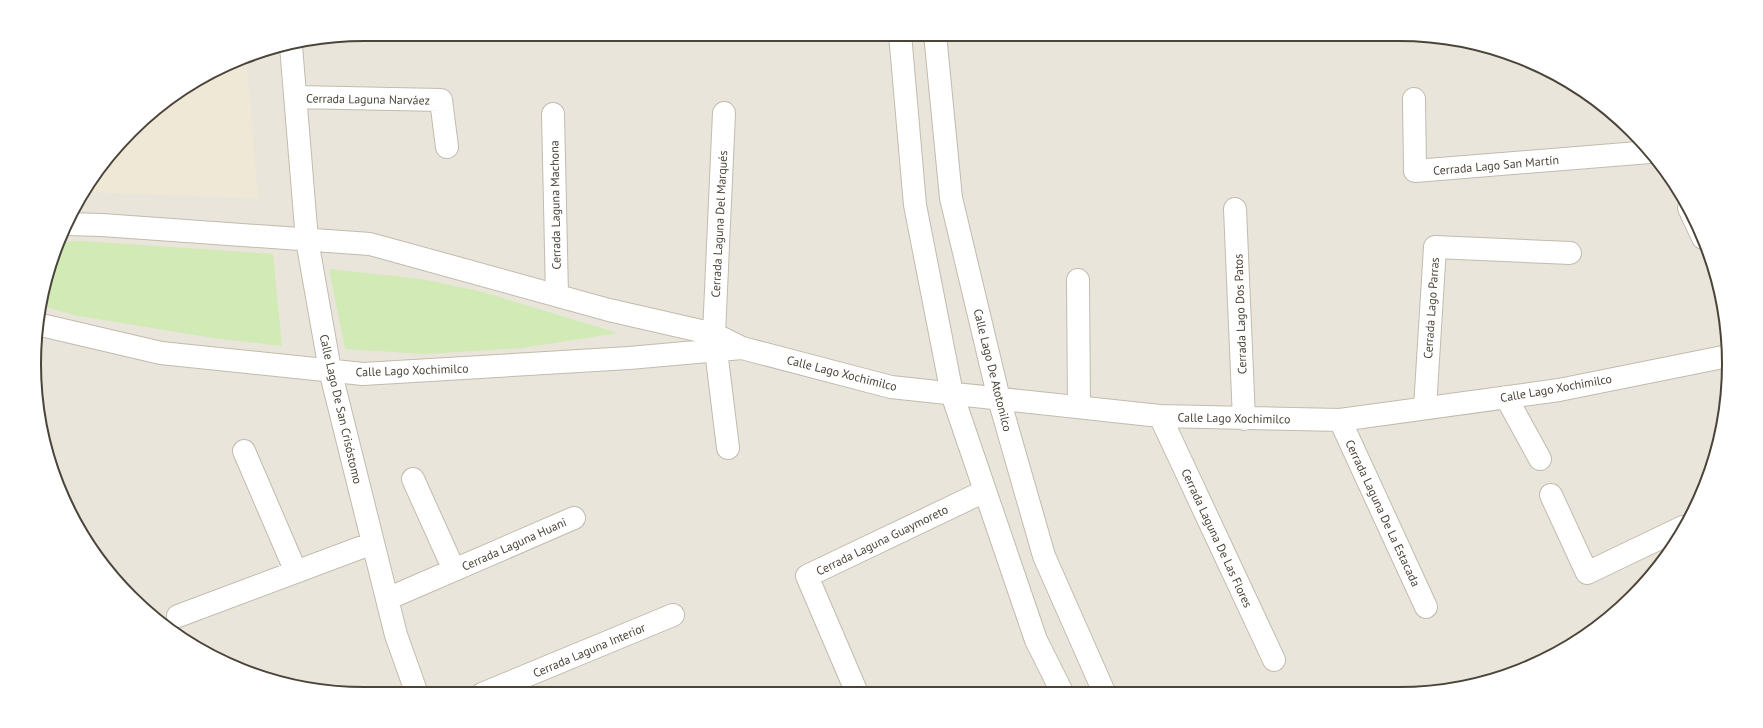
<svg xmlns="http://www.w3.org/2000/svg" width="1763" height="728" viewBox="0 0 1763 728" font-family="'PT Sans',sans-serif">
	<rect width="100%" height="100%" fill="#f6f3ec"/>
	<!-- residential -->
	<path fill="#eae5da" d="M 364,34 L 1399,34 L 1505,51 L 1564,78 L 1616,116 L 1661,163 L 1695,218 L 1718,278 L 1728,342 L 1726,407 L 1712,470 L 1673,548 L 1616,612 L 1545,660 L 1442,691 L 364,694 L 258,677 L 163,626 L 116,582 L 78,529 L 40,428 L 37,321 L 52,258 L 78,199 L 147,116 L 199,78 L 258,52 Z"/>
	<!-- education -->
	<path fill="#efe8d6" d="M 246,57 L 258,198 L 84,192 L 147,116 L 199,78 Z"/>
	<!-- green -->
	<path fill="#d2eab5" d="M 82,241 L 273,254 L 282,346 L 213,338 L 73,315 L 40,305 L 52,258 L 59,242 Z
		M 329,269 L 421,279 L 479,291 L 618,333 L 522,348 L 426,354 L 345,349 Z"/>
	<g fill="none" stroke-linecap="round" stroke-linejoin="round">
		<!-- street casing -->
		<g stroke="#c2bbae" stroke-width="24">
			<path id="street" d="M 900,34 L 915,205 L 952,394 L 1036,640 L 1062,692
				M 935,34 L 951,198 L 999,399 L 1044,556 L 1104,692
				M 291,46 L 307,240 L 330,370 L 396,635 L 417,694
				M 295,97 L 441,100 L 447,147
				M 1414,99 L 1415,171 L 1650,152
				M 724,113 L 714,334 L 728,448
				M 553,114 L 557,295
				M 1689,208 L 1703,238
				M 1235,209 L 1244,419
				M 67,224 L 102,225 L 370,244 L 609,310 L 714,334 L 742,348 L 891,387 L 1160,416 L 1340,420 L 1559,390 L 1728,356
				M 1078,280 L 1079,407
				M 37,324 L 161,353 L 363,374 L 629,358 L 742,348
				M 1506,397 L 1540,459
				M 1425,408 L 1435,247 L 1570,253
				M 1160,416 L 1274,660
				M 1340,420 L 1426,607
				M 244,451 L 296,572
				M 413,479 L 454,570
				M 1551,495 L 1587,573 L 1683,527
				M 387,599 L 574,518
				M 178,616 L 373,543
				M 857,693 L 807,576 L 985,491
				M 482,694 L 673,615"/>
		</g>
		<!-- street -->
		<use href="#street" stroke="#fff" stroke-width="22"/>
	</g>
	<g text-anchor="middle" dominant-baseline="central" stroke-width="3.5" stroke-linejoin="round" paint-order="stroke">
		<!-- street labels -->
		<g font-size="12" fill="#4b4439" stroke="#fff">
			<text transform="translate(368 99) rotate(1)">Cerrada Laguna Narváez</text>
			<text transform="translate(1496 165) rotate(-5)">Cerrada Lago San Martín</text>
			<text transform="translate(555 205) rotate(-91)">Cerrada Laguna Machona</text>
			<text transform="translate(719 224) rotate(-87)">Cerrada Laguna Del Marqués</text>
			<text transform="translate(1431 308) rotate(-86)">Cerrada Lago Parras</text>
			<text transform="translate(1240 314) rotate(-92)">Cerrada Lago Dos Patos</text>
			<text transform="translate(412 370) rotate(-2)">Calle Lago Xochimilco</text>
			<text transform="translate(993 370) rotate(76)">Calle Lago De Atotonilco</text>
			<text transform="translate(842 373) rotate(14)">Calle Lago Xochimilco</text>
			<text transform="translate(1556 388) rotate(-10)">Calle Lago Xochimilco</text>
			<text transform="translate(341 409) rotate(77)">Calle Lago De San Crisóstomo</text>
			<text transform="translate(1234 418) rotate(1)">Calle Lago Xochimilco</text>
			<text transform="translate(1383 513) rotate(65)">Cerrada Laguna De La Estacada</text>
			<text transform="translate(1217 538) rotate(65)">Cerrada Laguna De Las Flores</text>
			<text transform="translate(882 540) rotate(-26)">Cerrada Laguna Guaymoreto</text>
			<text transform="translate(514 544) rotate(-24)">Cerrada Laguna Huani</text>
			<text transform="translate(589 650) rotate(-23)">Cerrada Laguna Interior</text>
		</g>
	</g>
	<!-- crop -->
	<path d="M0 0H1763V728H0ZM364 41H1399A323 323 0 0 1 1722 364V364A323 323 0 0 1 1399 687H364A323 323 0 0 1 41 364V364A323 323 0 0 1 364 41Z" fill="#fff" fill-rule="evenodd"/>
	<path fill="none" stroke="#4b4439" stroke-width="2" d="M364 41H1399A323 323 0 0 1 1722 364V364A323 323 0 0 1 1399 687H364A323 323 0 0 1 41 364V364A323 323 0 0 1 364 41Z"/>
</svg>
